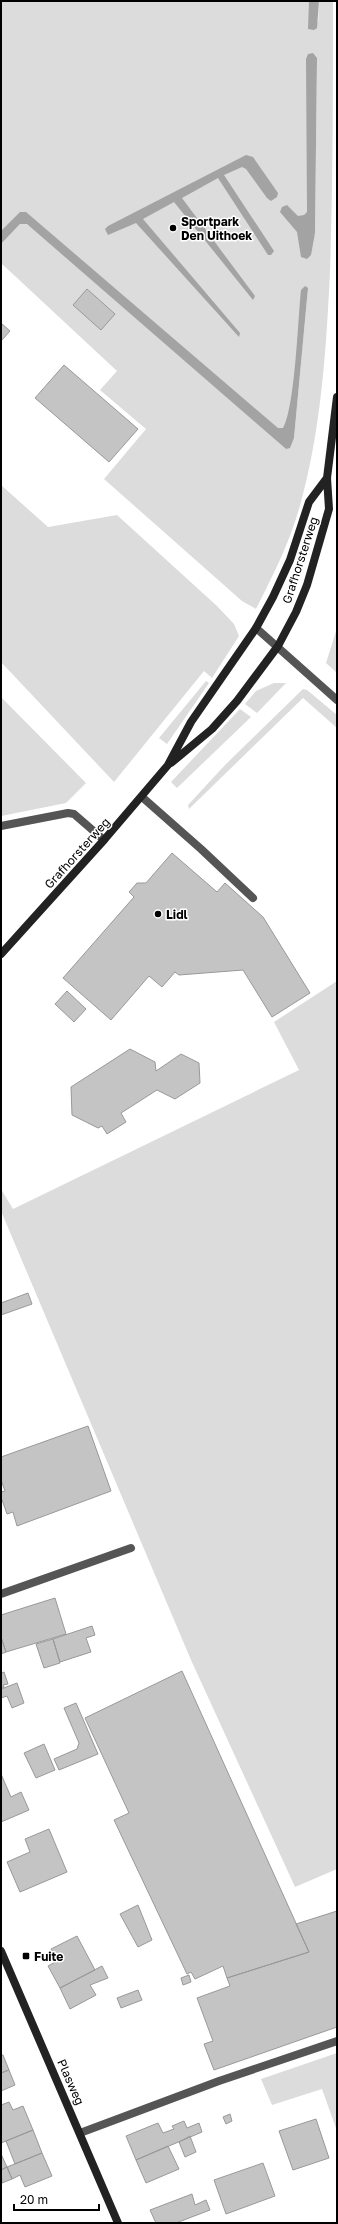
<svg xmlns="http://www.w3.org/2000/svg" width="338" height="2224" viewBox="0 0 338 2224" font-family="'Golos Text',sans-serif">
	<rect width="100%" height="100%" fill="#fff"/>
	<!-- green -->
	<path fill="#dcdcdc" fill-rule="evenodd" d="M 1,1 L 312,1 L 318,23 L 319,1 L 333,1 C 333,91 333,182 330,272 C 326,352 321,432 299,509 C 289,544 272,577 256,609 L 242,601 L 104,479 L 146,429 L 100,390 L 117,371 L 1,263 L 1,244 L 20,224 L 27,223 L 286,449 L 294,438 L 308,288 L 286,440 L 27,218 L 1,239 ZM 317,58 L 315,233 L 307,259 Z
		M 1,485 L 48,527 L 117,515 L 217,606 L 234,624 L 239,636 L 212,678 L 204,671 L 114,782 L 1,662 Z
		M 337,628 L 337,673 L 326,663 Z
		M 206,681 L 209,683 L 167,744 L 159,738 Z
		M 274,683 L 286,683 L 257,713 L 245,704 L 256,691 Z
		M 303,689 L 307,690 L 337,715 L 337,728 L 303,698 L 189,809 L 188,805 L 225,765 Z
		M 1,697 L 86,783 L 66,803 L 1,816 Z
		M 240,709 L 251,717 L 177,788 L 171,782 Z
		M 337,981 L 337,1869 L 295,1887 L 191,1660 L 1,1211 L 1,1189 L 13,1209 L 299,1070 L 274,1022 Z
		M 337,2053 L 337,2131 L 322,2089 L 272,2105 L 261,2079 Z"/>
	<!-- water -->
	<path fill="#a3a3a3" d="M 309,1 L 319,1 L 317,28 L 314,30 L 308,29 Z
		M 313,53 L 317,58 L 315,233 L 311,255 L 307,259 L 301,257 L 297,232 L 280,212 L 282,207 L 287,205 L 298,216 L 304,215 L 307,212 L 306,59 L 308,54 Z
		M 246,155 L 253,157 L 278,193 L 277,197 L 271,201 L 267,198 L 246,169 L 242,167 L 224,175 L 274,251 L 271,255 L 268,255 L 218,178 L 182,198 L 255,296 L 253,300 L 174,202 L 143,219 L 240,333 L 239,337 L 136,223 L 108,235 L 105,229 L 108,226 Z
		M 20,212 L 26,212 L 278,428 L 283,428 C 295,409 298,318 301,290 L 305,286 L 308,288 L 294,438 L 290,448 L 286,449 L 27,224 L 20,224 L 1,244 L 1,231 Z"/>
	<!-- building -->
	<path fill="#c4c4c4" stroke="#999" d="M 87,289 L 115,314 L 101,330 L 73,305 Z
		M 1,323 L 10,331 L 1,341 Z
		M 64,365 L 138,429 L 109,462 L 35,398 Z
		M 172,853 L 217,892 L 225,883 L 263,917 L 310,993 L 272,1017 L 243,970 L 179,975 L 175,972 L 162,987 L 149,976 L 111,1020 L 63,978 L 134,897 L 129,892 L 137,883 L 146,883 Z
		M 67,991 L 86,1009 L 74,1022 L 55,1004 Z
		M 130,1049 L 155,1062 L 156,1071 L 181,1054 L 199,1063 L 200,1083 L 175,1099 L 157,1090 L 121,1113 L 126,1122 L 107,1134 L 102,1126 L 98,1128 L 72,1115 L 71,1087 Z
		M 28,1293 L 32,1304 L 1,1315 L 1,1303 Z
		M 88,1426 L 111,1491 L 17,1526 L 13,1512 L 7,1514 L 1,1497 L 1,1492 L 5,1491 L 1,1480 L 1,1457 Z
		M 55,1598 L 66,1634 L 6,1652 L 1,1637 L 1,1615 Z
		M 92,1626 L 95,1635 L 86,1638 L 91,1652 L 60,1662 L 53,1639 Z
		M 1,1637 L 6,1652 L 1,1654 Z
		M 53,1639 L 60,1663 L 44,1668 L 36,1644 Z
		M 182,1671 L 309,1952 L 227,1978 L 223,1966 L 195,1979 L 191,1972 L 187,1974 L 114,1820 L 129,1813 L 85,1718 Z
		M 4,1672 L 8,1684 L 3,1685 L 4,1687 L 1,1689 L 1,1673 Z
		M 17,1683 L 24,1703 L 12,1708 L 7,1696 L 1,1698 L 1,1689 Z
		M 76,1703 L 98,1754 L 59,1770 L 54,1759 L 77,1749 L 79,1743 L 64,1708 Z
		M 44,1744 L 55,1770 L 36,1778 L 24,1753 Z
		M 1,1774 L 11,1797 L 21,1792 L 29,1810 L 1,1822 Z
		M 49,1829 L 67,1872 L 20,1892 L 7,1862 L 30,1852 L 25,1839 Z
		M 138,1905 L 152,1940 L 138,1947 L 120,1914 Z
		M 337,1911 L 337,2027 L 214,2070 L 204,2044 L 213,2041 L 197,1998 L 230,1986 L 227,1978 L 309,1952 L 296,1924 Z
		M 77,1936 L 95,1970 L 60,1988 L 48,1966 L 57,1961 L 51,1949 Z
		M 102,1966 L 108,1978 L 90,1985 L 96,1995 L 70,2009 L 60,1988 Z
		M 189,1975 L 191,1982 L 183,1985 L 181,1978 Z
		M 138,1990 L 142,2000 L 121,2008 L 117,1998 Z
		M 1,2055 L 3,2055 L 9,2070 L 1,2073 Z
		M 9,2070 L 15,2085 L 1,2091 L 1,2073 Z
		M 9,2102 L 13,2110 L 23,2106 L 33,2130 L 1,2143 L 1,2105 Z
		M 230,2114 L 232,2121 L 226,2124 L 223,2117 Z
		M 316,2119 L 329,2158 L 293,2170 L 279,2131 Z
		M 184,2121 L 187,2128 L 199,2123 L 202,2132 L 136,2160 L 126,2136 L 158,2123 L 163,2133 L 174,2129 L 172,2126 Z
		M 33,2130 L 42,2153 L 15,2164 L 6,2141 Z
		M 190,2136 L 196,2152 L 185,2157 L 179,2142 Z
		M 168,2146 L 179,2169 L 146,2183 L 136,2160 Z
		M 42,2153 L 52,2176 L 25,2187 L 20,2175 L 12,2179 L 7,2167 Z
		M 1,2154 L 7,2167 L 1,2170 Z
		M 263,2163 L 275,2196 L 226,2214 L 214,2180 Z
		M 7,2167 L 12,2179 L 2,2183 L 1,2170 Z
		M 192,2194 L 195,2205 L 206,2200 L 210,2210 L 176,2223 L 156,2223 L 150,2210 Z"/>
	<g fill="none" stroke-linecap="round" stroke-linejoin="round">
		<!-- lane -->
		<path stroke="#555" stroke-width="8" d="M 142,797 L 201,849 L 253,898
			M 1,1594 L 131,1548
			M 80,2133 L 219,2081 L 337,2041"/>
		<!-- street -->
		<path stroke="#555" stroke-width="8" d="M 256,628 L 337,700
			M 1,826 L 68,813 L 74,814 L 104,840"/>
		<!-- secondary -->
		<path stroke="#222" stroke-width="8" d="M 171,763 L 212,729 L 237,701 L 278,646 L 296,612 L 307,585 L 329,509 L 327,478 L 337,397
			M 1,954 L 104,840 L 168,765 L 191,722 L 256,628 L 273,597 L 290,560 L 309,502 L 327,478
			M 1,1951 L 118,2223"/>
	</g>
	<!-- markers -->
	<g fill="#000" stroke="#fff" stroke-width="1.5">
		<circle cx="173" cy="228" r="4"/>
		<circle cx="158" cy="914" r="4"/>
		<rect x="22" y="1952" width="8" height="8" rx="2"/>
	</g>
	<g text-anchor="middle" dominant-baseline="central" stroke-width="3" stroke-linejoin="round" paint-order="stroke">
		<!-- poi labels -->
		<g font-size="12" font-weight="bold" fill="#000" stroke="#fff" text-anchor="start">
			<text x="181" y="221">Sportpark<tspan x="181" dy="14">Den Uithoek</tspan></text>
			<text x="166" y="914">Lidl</text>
			<text x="34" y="1956">Fuite</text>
		</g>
		<!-- street labels -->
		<g font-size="12" fill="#000" stroke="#fff">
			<text transform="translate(300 560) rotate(-72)">Grafhorsterweg</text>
			<text transform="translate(77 853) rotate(-48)">Grafhorsterweg</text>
			<text transform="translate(71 2082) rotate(66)">Plasweg</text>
		</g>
	</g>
	<!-- border -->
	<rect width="338" height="2224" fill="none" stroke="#000000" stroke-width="4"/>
	<!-- scale -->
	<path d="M14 2204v6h85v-6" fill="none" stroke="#000000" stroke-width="2"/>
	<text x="20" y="2204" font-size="12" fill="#000000" stroke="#ffffff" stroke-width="3" paint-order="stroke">20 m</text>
</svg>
